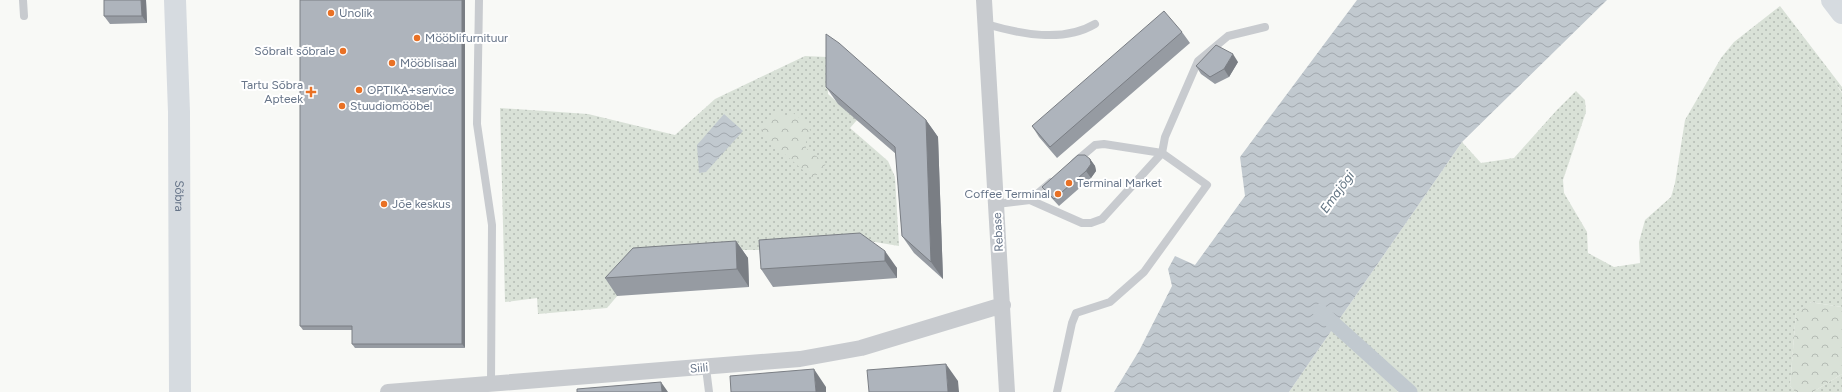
<svg xmlns="http://www.w3.org/2000/svg" width="1842" height="392" viewBox="0 0 1842 392" font-family="Figtree,sans-serif">
	<defs>
		<pattern id="grass-dots" width="8" height="8" patternUnits="userSpaceOnUse"><rect width="8" height="8" fill="#d9e1d7"/><path d="M2 2h.1M6 6h.1" fill="none" stroke="#b4bbb4" stroke-width="1.8" stroke-linecap="round"/></pattern>
		<pattern id="forest-crowns" width="20" height="18" patternUnits="userSpaceOnUse"><rect width="20" height="18" fill="#d9e1d7"/><path d="M2 6a3 3 0 1 1 6 0M12 15a3 3 0 1 1 6 0" fill="none" stroke="#b4bbb4"/></pattern>
		<pattern id="water-waves" width="16" height="10" patternUnits="userSpaceOnUse"><rect width="16" height="10" fill="#c1c9cf"/><path d="M0 5q4-4 8 0t8 0" fill="none" stroke="#a1a8ae"/></pattern>
	</defs>
	<rect width="100%" height="100%" fill="#f8f9f6"/>
	<!-- grass -->
	<path fill="url(#grass-dots)" d="M 1780,6 L 1842,87 L 1842,92 L 1833,80 L 1842,93 L 1842,307 L 1810,302 L 1796,313 L 1790,386 L 1795,392 L 1410,392 L 1406,388 L 1397,392 L 1289,392 L 1462,142 L 1481,163 L 1514,158 L 1556,111 L 1576,91 L 1585,100 L 1586,112 L 1563,180 L 1564,193 L 1587,232 L 1588,253 L 1614,267 L 1640,263 L 1639,242 L 1645,220 L 1671,197 L 1675,183 L 1685,120 L 1721,58 L 1734,42 Z
		M 805,56 L 827,57 L 828,94 L 857,120 L 850,128 L 888,161 L 895,177 L 899,246 L 857,239 L 770,250 L 736,250 L 624,288 L 607,308 L 538,314 L 537,298 L 505,302 L 500,108 L 588,114 L 675,135 L 715,99 Z
		M 1842,374 L 1842,392 L 1813,392 Z"/>
	<!-- forest -->
	<path fill="url(#forest-crowns)" d="M 776,110 L 786,119 L 792,112 L 807,124 L 811,132 L 806,142 L 806,148 L 826,164 L 813,179 L 762,134 L 761,126 Z
		M 1809,302 L 1842,307 L 1842,374 L 1813,392 L 1795,392 L 1790,386 L 1796,313 Z"/>
	<!-- water -->
	<path fill="url(#water-waves)" d="M 1357,0 L 1607,0 L 1462,142 L 1289,392 L 1114,392 L 1139,351 L 1172,286 L 1168,269 L 1175,256 L 1195,265 L 1245,196 L 1240,157 Z
		M 724,114 L 743,131 L 706,172 L 699,173 L 697,145 Z"/>
	<g fill="none" stroke-linecap="round" stroke-linejoin="round">
		<!-- canal -->
		<path stroke="#c1c9cf" stroke-width="15" d="M 1320,311 L 1410,392"/>
		<!-- lane -->
		<path stroke="#c8cbcf" stroke-width="8" d="M 23,0 L 24,16
			M 479,0 L 477,124 L 492,225 L 491,384
			M 986,24 C 1020,34 1063,43 1095,24
			M 1075,162 L 1095,145 L 1104,144 L 1162,153 L 1165,137 L 1198,61 L 1228,36 L 1265,27
			M 1030,200 L 1051,182
			M 997,204 L 1030,200 L 1082,223 L 1091,223 L 1102,219 L 1162,153 L 1207,185 L 1144,272 L 1110,302 L 1076,313 L 1072,323 L 1057,392
			M 706,368 L 709,392"/>
		<!-- street -->
		<path stroke="#c8cbcf" stroke-width="16" d="M 984,0 L 1007,392
			M 388,392 L 800,359 L 861,348 L 1003,305"/>
		<!-- secondary -->
		<g stroke="#d6dbe0" stroke-width="22">
			<path id="s1" d="M 175,0 L 179,112 L 180,392"/>
			<path d="M 1832,0 L 1842,13"/>
		</g>
	</g>
	<!-- wall -->
	<path fill="#969ba2" d="M 104,0 L 146,0 L 147,23 L 110,24 L 104,16 Z
		M 300,0 L 465,348 L 355,348 L 352,344 L 352,330 L 303,330 L 300,326 Z
		M 1182,32 L 1190,43 L 1057,158 L 1039,137 L 1032,126 Z
		M 1238,62 L 1229,77 L 1215,84 L 1201,74 L 1196,66 Z
		M 826,87 L 926,120 L 938,137 L 943,279 L 914,253 L 902,236 L 896,154 L 838,104 Z
		M 1090,159 L 1095,166 L 1096,171 L 1091,178 L 1059,206 L 1048,194 L 1042,187 Z
		M 860,233 L 897,268 L 897,278 L 773,287 L 761,269 Z
		M 736,241 L 748,258 L 749,287 L 617,296 L 605,278 Z"/>
	<!-- shaded-wall -->
	<path fill="#7a7e84" d="M 141,0 L 146,0 L 147,23 L 142,16 Z
		M 462,0 L 465,0 L 465,348 L 462,344 Z
		M 1233,54 L 1238,62 L 1229,77 L 1224,69 Z
		M 926,120 L 938,137 L 943,279 L 931,262 Z
		M 1090,159 L 1095,166 L 1096,171 L 1091,178 L 1086,171 Z
		M 736,241 L 748,258 L 749,287 L 737,269 Z
		M 885,251 L 897,268 L 897,278 L 885,261 Z
		M 946,364 L 958,381 L 959,392 L 948,392 Z
		M 814,369 L 826,387 L 826,392 L 816,392 Z
		M 661,382 L 668,392 L 662,392 Z"/>
	<!-- building -->
	<path fill="#aeb4bc" stroke="#7a7e84" d="M 104,0 L 141,0 L 142,16 L 104,16 Z
		M 300,0 L 462,0 L 462,344 L 352,344 L 352,326 L 300,326 Z
		M 1164,11 L 1182,32 L 1050,147 L 1032,126 Z
		M 826,34 L 839,43 L 926,120 L 931,262 L 902,236 L 895,147 L 826,87 Z
		M 1216,45 L 1233,54 L 1224,69 L 1210,77 L 1196,66 Z
		M 1078,155 L 1085,155 L 1090,159 L 1091,164 L 1086,171 L 1054,199 L 1042,187 Z
		M 860,233 L 885,251 L 885,261 L 761,269 L 759,240 Z
		M 736,241 L 737,269 L 605,278 L 633,248 Z
		M 946,364 L 948,392 L 869,392 L 867,370 Z
		M 814,369 L 816,392 L 731,392 L 730,376 Z
		M 661,382 L 662,392 L 577,392 L 577,389 Z"/>
	<!-- markers -->
	<g fill="#e97125" stroke="#fff" stroke-width="1.5">
		<circle cx="331" cy="13" r="4"/>
		<circle cx="417" cy="38" r="4"/>
		<circle cx="343" cy="51" r="4"/>
		<circle cx="392" cy="63" r="4"/>
		<circle cx="359" cy="90" r="4"/>
		<path d="M309 86h4v4h4v4h-4v4h-4v-4h-4v-4h4z"/>
		<circle cx="342" cy="106" r="4"/>
		<circle cx="1069" cy="183" r="4"/>
		<circle cx="1058" cy="194" r="4"/>
		<circle cx="384" cy="204" r="4"/>
	</g>
	<g text-anchor="middle" dominant-baseline="central" stroke-width="4" stroke-linejoin="round" paint-order="stroke">
		<!-- poi labels -->
		<g font-size="12" fill="#667488" stroke="#fff" text-anchor="start">
			<text x="339" y="13">Unolik</text>
			<text x="425" y="38">Mööblifurnituur</text>
			<text x="335" y="51" text-anchor="end">Sõbralt sõbrale</text>
			<text x="400" y="63">Mööblisaal</text>
			<text x="303" y="85" text-anchor="end">Tartu Sõbra<tspan x="303" dy="14">Apteek</tspan></text>
			<text x="367" y="90">OPTIKA+service</text>
			<text x="350" y="106">Stuudiomööbel</text>
			<text x="1077" y="183">Terminal Market</text>
			<text x="1050" y="194" text-anchor="end">Coffee Terminal</text>
			<text x="392" y="204">Jõe keskus</text>
		</g>
		<!-- street labels -->
		<g font-size="12" fill="#667488" stroke="#fff">
			<text stroke="none"><textPath href="#s1" startOffset="196">Sõbra</textPath></text>
			<text transform="translate(998 232) rotate(-93)">Rebase</text>
			<text transform="translate(699 368) rotate(-5)">Siili</text>
		</g>
		<!-- water labels -->
		<g font-size="13" font-style="italic" fill="#637583" stroke="#fff">
			<text transform="translate(1337 192) rotate(-54)">Emajõgi</text>
		</g>
	</g>
</svg>
